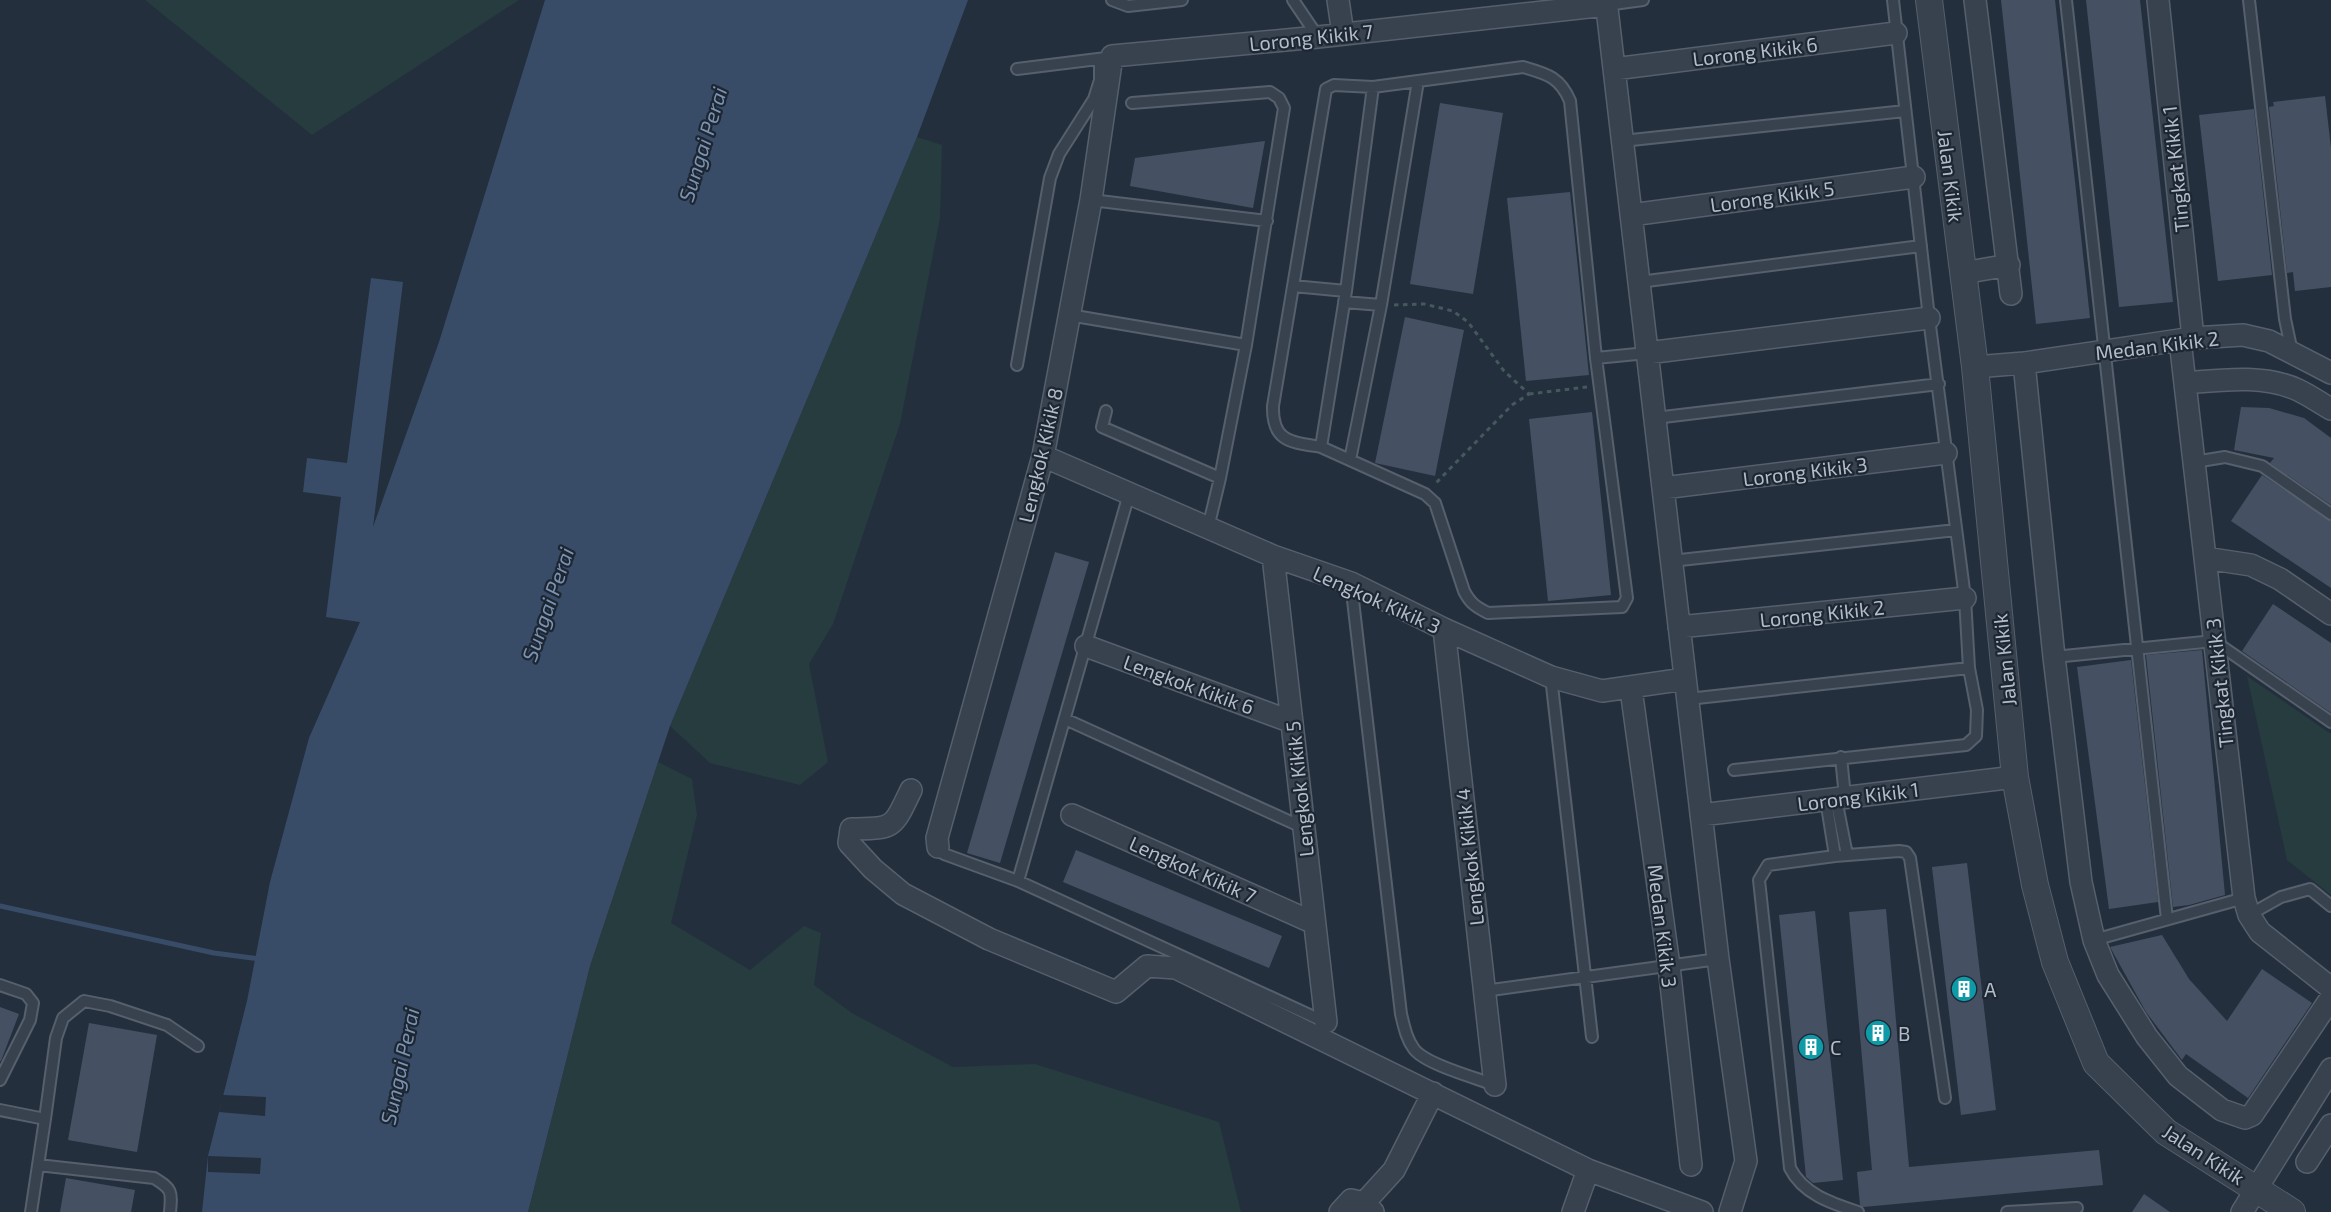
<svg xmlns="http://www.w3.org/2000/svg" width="2331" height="1212" viewBox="0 0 2331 1212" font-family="'Exo 2',sans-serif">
	<rect width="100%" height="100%" fill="#242f3e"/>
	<!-- green -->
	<path fill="#263c3f" d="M 145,0 L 519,0 L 312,135 Z
		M 917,137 L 942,145 L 940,218 L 900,424 L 833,624 L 809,664 L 828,762 L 800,785 L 710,763 L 670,726 Z
		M 2247,676 L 2331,734 L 2331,895 L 2287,860 Z
		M 658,762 L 692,779 L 697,815 L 671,923 L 750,970 L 804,926 L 821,933 L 814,985 L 852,1013 L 953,1067 L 1035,1064 L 1219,1122 L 1241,1212 L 528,1212 L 590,966 Z"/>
	<!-- water -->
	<path fill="#394c67" d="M 545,0 L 968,0 L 917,137 L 670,726 L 590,966 L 528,1212 L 202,1212 L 208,1156 L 247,1001 L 270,882 L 309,738 L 360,622 L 326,617 L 341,497 L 303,492 L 307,458 L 347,463 L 371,278 L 403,282 L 373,527 L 439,342 Z"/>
	<!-- pier -->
	<path fill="#242f3e" d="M 223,1095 L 266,1097 L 265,1116 L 219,1112 Z
		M 208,1156 L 261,1158 L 260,1174 L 208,1172 Z"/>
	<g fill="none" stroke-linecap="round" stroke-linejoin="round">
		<!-- stream -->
		<path stroke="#394c67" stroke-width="5" d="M 0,906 L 214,953 L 260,959"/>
	</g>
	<!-- building -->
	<path fill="#455162" d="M 2001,0 L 2055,0 L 2090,318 L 2036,324 Z
		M 2086,0 L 2140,0 L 2173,302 L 2119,307 Z
		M 2325,96 L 2331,148 L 2331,287 L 2295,291 L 2293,272 L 2287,273 L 2269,107 L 2274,106 L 2273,102 Z
		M 1440,103 L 1503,113 L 1473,294 L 1410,284 Z
		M 2254,109 L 2272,275 L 2218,281 L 2199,115 Z
		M 1265,141 L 1253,208 L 1130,186 L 1135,158 Z
		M 1570,192 L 1589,375 L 1526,381 L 1507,198 Z
		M 1405,317 L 1464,330 L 1435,476 L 1375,463 Z
		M 2241,407 L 2269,408 L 2304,418 L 2331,438 L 2331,505 L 2270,463 L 2274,458 L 2234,450 Z
		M 1592,412 L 1611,595 L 1548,601 L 1529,419 Z
		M 2262,475 L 2331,521 L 2331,588 L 2231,521 Z
		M 1055,552 L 1089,562 L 1000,863 L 967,853 Z
		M 2273,604 L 2331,643 L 2331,713 L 2242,651 Z
		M 2202,650 L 2225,895 L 2189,905 L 2173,907 L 2146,655 Z
		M 2131,660 L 2158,902 L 2109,909 L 2077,667 Z
		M 1076,850 L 1282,936 L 1269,968 L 1063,882 Z
		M 1967,863 L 1996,1110 L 1961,1115 L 1932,867 Z
		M 1886,909 L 1909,1167 L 2099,1150 L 2103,1185 L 1863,1207 L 1860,1205 L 1857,1172 L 1872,1170 L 1849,912 Z
		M 1815,911 L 1843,1180 L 1813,1183 L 1806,1177 L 1779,915 Z
		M 2162,935 L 2189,979 L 2227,1021 L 2262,969 L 2312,1003 L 2248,1098 L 2186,1054 L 2182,1060 L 2146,1012 L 2110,947 Z
		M 0,1007 L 19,1014 L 1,1061 L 0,1061 Z
		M 89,1023 L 157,1035 L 137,1152 L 68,1140 Z
		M 66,1178 L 135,1190 L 131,1212 L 60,1212 Z
		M 2144,1194 L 2170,1212 L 2132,1212 Z"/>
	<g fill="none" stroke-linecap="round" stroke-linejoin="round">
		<!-- service casing -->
		<g stroke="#565f6c" stroke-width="14">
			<path id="service" d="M 1112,0 L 1128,6 L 1182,0
				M 1293,0 L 1318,37
				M 2066,0 C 2098,307 2135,613 2167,919
				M 2249,0 L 2285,319 L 2292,352
				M 1606,5 L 1643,0
				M 1523,67 C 1547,74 1560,77 1570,101 L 1596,358 L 1627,598 L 1622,607 L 1488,613 C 1476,607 1470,603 1464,591 L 1435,503 L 1425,494 L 1321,447 C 1291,442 1272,442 1273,406 L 1326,89 L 1334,85 L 1373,87 Z
				M 1017,69 L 1106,58
				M 1132,103 L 1270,92 L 1279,98 L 1284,108 L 1246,345 L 1220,478 L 1208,528
				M 1622,141 L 1905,111
				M 1091,200 L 1267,221
				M 1639,282 L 1921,246
				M 1293,286 L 1346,291
				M 1344,302 L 1381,305
				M 1069,315 L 1246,345
				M 1596,358 L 1647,353
				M 1017,365 L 1050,178 L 1059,154 L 1094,99 L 1100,80 L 1100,59
				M 1106,411 L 1102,427 L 1220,478
				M 1655,418 L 1939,384
				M 1321,447 L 1346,291 L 1373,87
				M 1350,460 L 1381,305 L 1418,81
				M 2194,462 L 2225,457 L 2262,466 L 2331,514
				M 1671,561 L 1956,530
				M 1351,583 L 1401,1014 C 1404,1026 1406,1038 1414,1049 C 1425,1064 1476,1078 1495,1085
				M 2054,657 L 2214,641 L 2331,722
				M 1551,677 L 1592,1037
				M 1688,699 L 1969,668
				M 1065,719 L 1304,828
				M 1841,757 L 1845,797
				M 1734,770 L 1966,745 L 1976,736 L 1977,710 L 1969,668 L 1965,598 L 1929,318 L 1893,0
				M 1836,799 L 1847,855
				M 1826,800 L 1835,856
				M 938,847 L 944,854 L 1018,881 L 1325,1022
				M 1018,881 L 1129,494
				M 2249,915 L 2281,897 L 2310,889 L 2331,906
				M 2094,940 L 2244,898
				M 0,985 L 26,994 L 33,1003 L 30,1020 L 0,1080
				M 1484,991 L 1718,959
				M 0,1110 L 45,1119 L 31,1212
				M 45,1119 L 56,1038 L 63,1018 L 84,1001 L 110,1006 L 167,1025 L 198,1046
				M 38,1165 L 154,1178 C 172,1189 172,1191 170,1212
				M 1858,1212 C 1831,1203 1803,1194 1790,1168 L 1759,880 L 1768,865 L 1835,856 L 1899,851 L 1906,852 L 1910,858 L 1945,1098
				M 2007,1212 L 2077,1208"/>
		</g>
		<!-- minor casing -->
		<g stroke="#565f6c" stroke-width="24">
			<path id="minor" d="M 1338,0 L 1343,34
				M 1606,0 L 1718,959 L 1746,1161 L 1730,1212
				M 1975,0 L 2011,294
				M 2158,0 L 2193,338
				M 1614,69 L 1896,33
				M 1631,215 L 1914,177
				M 1963,273 L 2009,265
				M 2180,340 L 2244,898 L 2249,915 L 2260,932 L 2331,988
				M 1647,353 L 1929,318
				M 2024,363 L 2054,657 L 2081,882 L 2094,940 L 2108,975 L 2147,1037 L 2178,1076 L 2222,1110 L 2245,1118 L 2252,1115 L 2331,998
				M 1975,367 L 2024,363 L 2193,338 L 2243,335 L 2269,341 L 2331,373
				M 2185,383 C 2221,380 2264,374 2298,390 C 2309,395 2320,403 2331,409
				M 1043,456 L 1273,556 L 1351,583 L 1444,629 L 1551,677 L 1602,691 L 1685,679
				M 1663,488 L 1946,453
				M 1273,556 L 1326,1022
				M 2205,558 L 2251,565 L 2280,579 L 2331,614
				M 1679,627 L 1965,598
				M 1444,629 L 1495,1085
				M 1086,646 L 1292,722
				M 1631,689 L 1669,966 L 1691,1165
				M 911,790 C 892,830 894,828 851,829 L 849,843 L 873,869 L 903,894 L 989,939 L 1116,992 L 1147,966 L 1176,968 L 1588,1170 L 1702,1212
				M 1072,815 L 1314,923
				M 1701,815 L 2015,777
				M 938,847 L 937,838 L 1043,456 L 1091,200 L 1112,56 L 1318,37 L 1606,5
				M 2307,1162 L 2331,1125
				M 1364,1203 L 1394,1170 L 1433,1093
				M 1340,1212 L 1351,1200 L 1364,1203 L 1373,1212
				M 1573,1212 L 1588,1170
				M 2242,1212 L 2331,1069"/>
		</g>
		<!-- tertiary casing -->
		<g stroke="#565f6c" stroke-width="28">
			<path id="tertiary" d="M 1929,0 L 1975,367 L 2015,777 L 2035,885 L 2055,962 L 2096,1063 L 2166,1132 L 2292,1212"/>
		</g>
		<!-- path -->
		<path stroke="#44595c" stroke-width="3" stroke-dasharray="4.5 4.5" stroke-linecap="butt" d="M 1394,305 L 1424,304 L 1453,311 L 1468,322 L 1504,371 L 1529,394 L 1512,405 L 1435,484
			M 1529,394 L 1587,387"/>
		<!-- service -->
		<use href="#service" stroke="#38414e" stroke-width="10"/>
		<!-- minor -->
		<use href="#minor" stroke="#38414e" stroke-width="21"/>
		<!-- tertiary -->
		<use href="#tertiary" stroke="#38414e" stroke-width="26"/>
	</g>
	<!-- icons -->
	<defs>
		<g id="building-disc" transform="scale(1.35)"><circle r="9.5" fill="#0f9aa8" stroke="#1d2633"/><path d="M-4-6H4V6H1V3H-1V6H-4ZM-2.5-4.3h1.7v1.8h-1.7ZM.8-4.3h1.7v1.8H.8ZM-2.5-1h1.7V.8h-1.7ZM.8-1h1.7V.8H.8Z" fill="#fff"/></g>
	</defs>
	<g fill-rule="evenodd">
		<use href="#building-disc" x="1964" y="989"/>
		<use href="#building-disc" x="1878" y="1033"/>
		<use href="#building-disc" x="1811" y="1047"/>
	</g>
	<g text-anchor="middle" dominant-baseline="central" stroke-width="4.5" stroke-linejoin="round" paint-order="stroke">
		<!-- street labels -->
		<g font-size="20" fill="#b4bcc9" stroke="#1d2633">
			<text transform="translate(1311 37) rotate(-6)">Lorong Kikik 7</text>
			<text transform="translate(1755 51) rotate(-7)">Lorong Kikik 6</text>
			<text transform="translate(2175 169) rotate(-96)">Tingkat Kikik 1</text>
			<text transform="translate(1951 176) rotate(83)">Jalan Kikik</text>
			<text transform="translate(1772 196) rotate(-8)">Lorong Kikik 5</text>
			<text transform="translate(2157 345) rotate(-7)">Medan Kikik 2</text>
			<text transform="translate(1040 455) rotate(-77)">Lengkok Kikik 8</text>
			<text transform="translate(1805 471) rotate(-7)">Lorong Kikik 3</text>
			<text transform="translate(1377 599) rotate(24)">Lengkok Kikik 3</text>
			<text transform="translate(1822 613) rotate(-6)">Lorong Kikik 2</text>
			<text transform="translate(2004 660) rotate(-96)">Jalan Kikik</text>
			<text transform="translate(2219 683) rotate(-96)">Tingkat Kikik 3</text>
			<text transform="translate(1189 684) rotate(20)">Lengkok Kikik 6</text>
			<text transform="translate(1299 789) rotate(-96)">Lengkok Kikik 5</text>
			<text transform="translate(1858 796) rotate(-7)">Lorong Kikik 1</text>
			<text transform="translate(1469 857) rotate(-96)">Lengkok Kikik 4</text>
			<text transform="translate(1193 869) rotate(24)">Lengkok Kikik 7</text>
			<text transform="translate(1663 926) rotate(83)">Medan Kikik 3</text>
			<text transform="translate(2204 1154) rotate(33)">Jalan Kikik</text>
		</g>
		<!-- poi labels -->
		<g font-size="20" fill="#b4bcc9" stroke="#1d2633" text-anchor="start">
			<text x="1984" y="989">A</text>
			<text x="1898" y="1033">B</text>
			<text x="1830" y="1047">C</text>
		</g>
		<!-- water labels -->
		<g font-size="21" font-style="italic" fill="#7c92b1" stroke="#1d2633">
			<text transform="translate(702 144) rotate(-73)">Sungai Perai</text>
			<text transform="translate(547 604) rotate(-71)">Sungai Perai</text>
			<text transform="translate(399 1066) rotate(-78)">Sungai Perai</text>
		</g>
	</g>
</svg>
